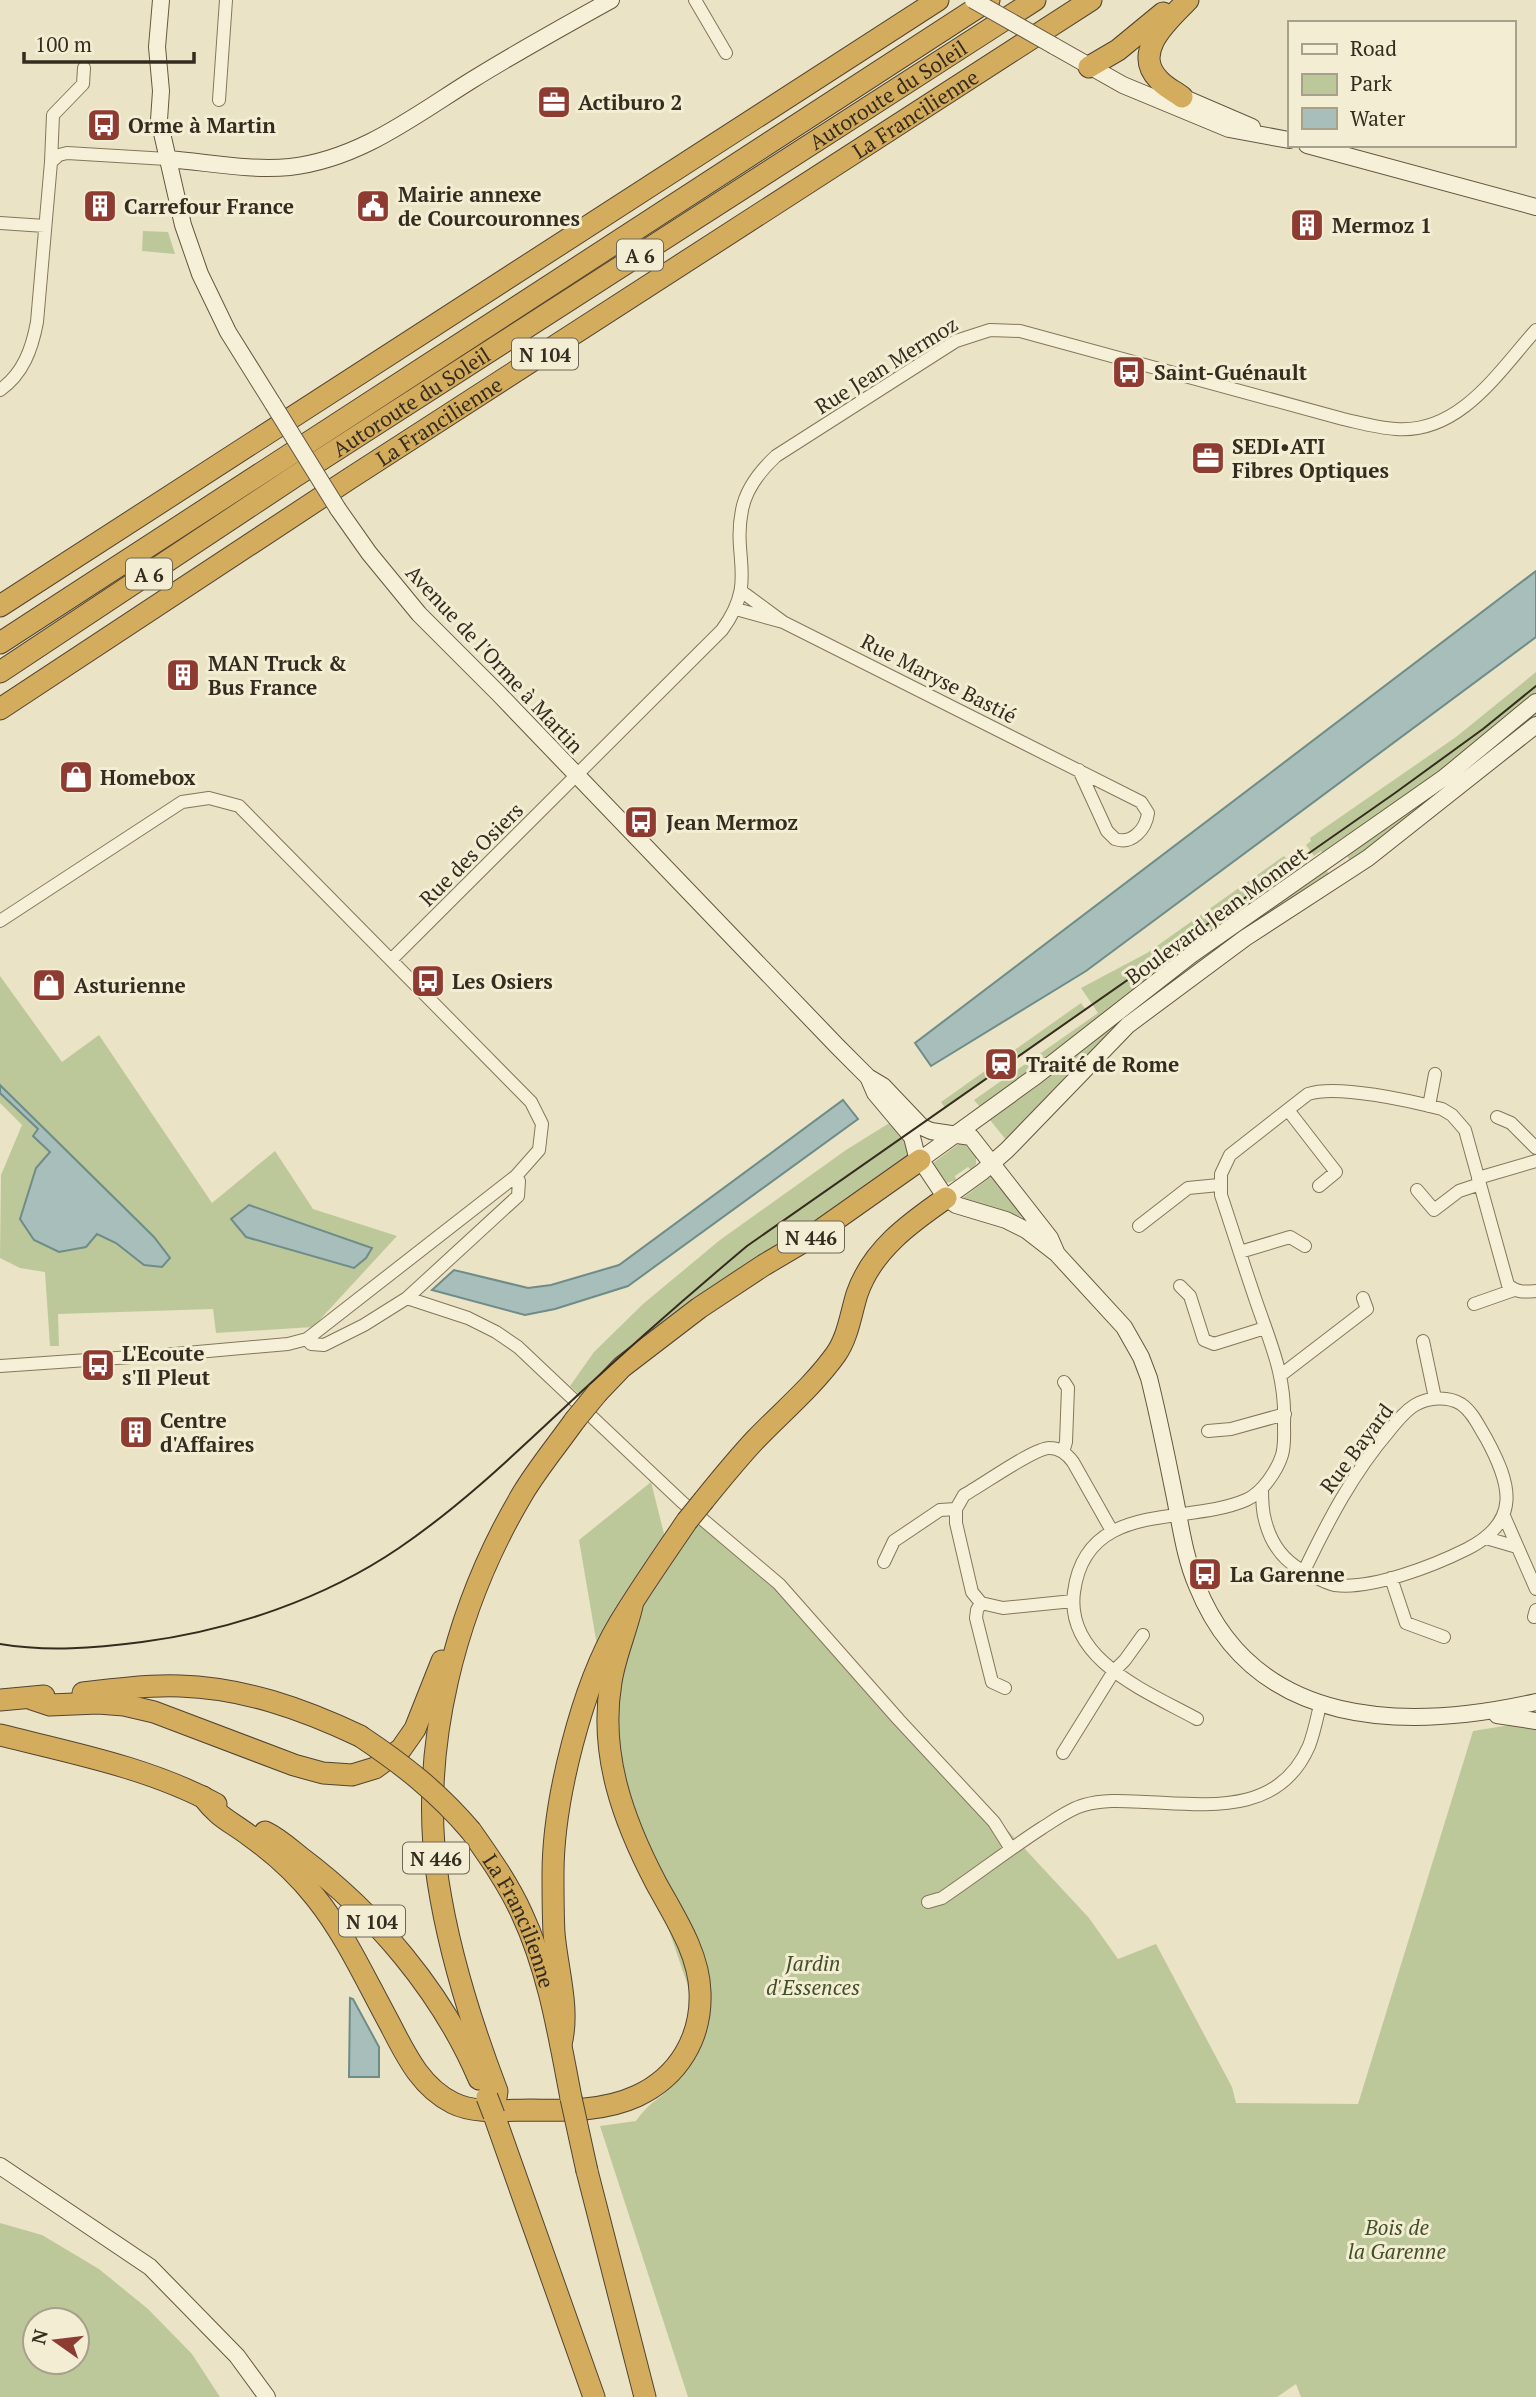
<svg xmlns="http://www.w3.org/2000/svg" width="1536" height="2397" viewBox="0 0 1536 2397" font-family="'PT Serif',serif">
	<rect width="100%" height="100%" fill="#ebe3c5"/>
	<!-- green -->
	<path fill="#bdc89a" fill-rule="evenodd" d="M 143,231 L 168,232 L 175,254 L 142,251 Z
		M 1536,672 L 1536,695 L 1439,775 L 1324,855 L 1321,851 L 1314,856 L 1306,845 L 1311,841 L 1310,838 L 1456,737 Z
		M 1536,708 L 1536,717 C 1476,767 1417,820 1350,861 L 1347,856 L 1348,852 Z
		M 1301,848 L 1309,860 L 1275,884 L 1277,888 L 1086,1032 L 980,1107 L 974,1100 L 1098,1013 L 1081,988 L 1147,953 L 1284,856 L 1287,859 Z
		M 1325,868 L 1331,877 L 1241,934 L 1007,1141 L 990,1120 L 1035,1088 L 1156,989 Z
		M 0,976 L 62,1062 L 99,1035 L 212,1203 L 275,1151 L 313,1209 L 397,1236 L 313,1327 L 216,1333 L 213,1309 L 58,1314 L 59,1346 L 50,1346 L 45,1272 L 20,1268 L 0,1258 L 1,1175 L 22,1125 L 0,1103 Z
		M 1081,1003 L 1086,1010 L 945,1108 L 941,1102 Z
		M 891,1122 C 901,1134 913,1144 906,1160 L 584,1398 L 570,1386 L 594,1352 L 643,1304 L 720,1240 L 846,1150 Z
		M 960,1143 L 964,1144 L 976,1157 L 976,1165 L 971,1170 L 968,1167 L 955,1176 L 956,1180 L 947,1183 L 943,1180 L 933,1163 Z
		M 992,1176 L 1026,1218 L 960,1200 Z
		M 651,1482 L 671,1562 L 701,1519 L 779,1584 L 1089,1918 L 1118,1959 L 1156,1944 L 1232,2087 L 1236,2103 L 1358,2104 L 1473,1731 L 1536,1721 L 1536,2397 L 1301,2397 L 1296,2384 L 1277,2397 L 688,2397 L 600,2126 L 636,2121 C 650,2101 663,2097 677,2082 C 689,2068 696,2051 704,2033 L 613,1766 L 613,1739 L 579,1540 Z
		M 0,2223 L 42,2235 L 99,2269 L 148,2309 L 192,2354 L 220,2397 L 0,2397 ZM 35,2320 L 77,2320 L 77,2362 L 35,2362 Z"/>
	<!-- water -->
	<path fill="#a7beba" stroke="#6e8c88" stroke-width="2" d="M 1536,571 L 1536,637 L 1086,971 L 931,1066 L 915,1043 Z
		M 0,1085 L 154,1237 L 170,1258 L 162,1267 L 144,1265 L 116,1243 L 97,1234 L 86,1247 L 59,1252 L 34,1240 L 20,1219 L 36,1168 L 50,1152 L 33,1136 L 38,1129 L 0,1093 Z
		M 843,1100 L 858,1119 L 628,1286 L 555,1309 L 525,1315 L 432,1290 L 454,1270 L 528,1288 L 551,1285 L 619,1265 Z
		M 249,1205 L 372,1248 L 366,1258 L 354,1268 L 246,1237 L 231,1219 Z
		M 350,1998 L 353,1999 L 379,2047 L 379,2077 L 349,2077 Z"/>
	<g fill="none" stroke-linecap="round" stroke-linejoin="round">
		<!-- street casing -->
		<g stroke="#84765d" stroke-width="14">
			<path id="street" d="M 695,0 L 726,53
				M 219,100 L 226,0
				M 51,162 L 59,155 L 67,153 L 167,159
				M 0,223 L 45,226
				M 0,390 C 23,374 32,349 37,322 L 51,162 L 53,115 L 83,84 L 84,68
				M 736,609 L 783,622 L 741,591
				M 783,622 L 1141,802 L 1148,813 C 1146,829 1132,845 1115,839 L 1107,831 L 1079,770
				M 0,921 L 182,802 L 209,798 L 239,806 L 531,1102 L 542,1124 L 539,1150 L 516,1176 L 307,1339 L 288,1344 L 175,1354 L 0,1366
				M 392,959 L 722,630 C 758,581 732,559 742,510 C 746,488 760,471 776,456 L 956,341 L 990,330 L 1020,331 L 1343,419 C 1361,423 1378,428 1396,429 C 1460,434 1499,371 1536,330
				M 1429,1106 L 1435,1074
				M 1288,1110 L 1336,1172 L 1319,1186
				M 1497,1117 L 1511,1123 L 1536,1148
				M 1478,1178 L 1536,1161
				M 1417,1190 L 1434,1210 L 1459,1191 L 1480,1184
				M 1139,1226 L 1188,1188 L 1219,1185
				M 1240,1252 L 1290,1237 L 1305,1246
				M 1180,1286 L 1190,1296 L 1204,1340 L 1214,1344 L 1265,1328
				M 407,1298 L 468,1318 L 496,1332 L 518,1347 L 682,1502 L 779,1584 L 899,1720 L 994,1822 L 1011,1849
				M 1474,1304 L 1514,1290
				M 307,1339 L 311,1344 L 324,1345 L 364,1325 L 407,1298 L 518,1196 L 519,1181 L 516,1176
				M 1423,1341 L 1435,1398
				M 1281,1375 L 1367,1309 L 1363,1298
				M 1208,1431 L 1231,1429 L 1285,1414
				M 1063,1452 L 1066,1442 L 1068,1388 L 1064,1382
				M 1262,1488 C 1262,1499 1262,1510 1265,1520 C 1270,1541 1282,1559 1301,1570 C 1312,1575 1324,1583 1335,1585 C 1372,1590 1435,1565 1467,1549 C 1522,1521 1511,1484 1486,1438 C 1479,1427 1473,1412 1461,1404 C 1448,1396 1429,1397 1415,1405 C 1405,1411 1397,1421 1389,1431 C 1353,1473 1328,1521 1304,1571
				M 1504,1516 L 1536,1589
				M 1486,1538 L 1517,1547
				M 884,1562 L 894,1541 L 940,1510 L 956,1509
				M 1391,1578 L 1406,1623 L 1444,1637
				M 1073,1601 L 1003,1608 L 981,1603 L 972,1592 L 956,1523 L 956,1509 L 964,1495 C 981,1486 1035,1447 1050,1448 C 1060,1448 1067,1454 1073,1462 L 1112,1531
				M 981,1603 L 977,1610 L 976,1618 L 992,1682 L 1005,1688
				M 1534,1617 L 1536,1610
				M 1197,1719 C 1148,1692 1065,1660 1074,1592 C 1086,1499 1186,1526 1246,1500 C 1262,1493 1277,1471 1282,1455 C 1285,1445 1284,1434 1284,1424 C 1286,1376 1271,1345 1256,1301 C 1244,1266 1233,1231 1221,1195 L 1221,1174 L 1230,1155 L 1308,1094 C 1337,1084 1411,1101 1442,1109 L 1452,1115 L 1465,1130 L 1508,1285 C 1518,1293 1524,1292 1536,1291
				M 1063,1753 L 1114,1671 L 1125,1660 L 1143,1635
				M 928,1902 L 942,1898 C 976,1875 1008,1850 1042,1828 C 1055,1820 1069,1809 1084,1805 C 1104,1799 1126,1801 1147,1802 C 1209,1805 1279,1815 1309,1746 C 1314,1733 1317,1718 1320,1705"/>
		</g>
		<!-- secondary casing -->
		<g stroke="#665740" stroke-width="18">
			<path id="secondary" d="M 161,0 L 157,47 L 161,91 L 159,120 L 183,225 L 200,274 L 228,332 L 273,404
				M 1054,46 L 1123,85 L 1229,129 L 1289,140
				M 1173,93 L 1252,127
				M 1307,145 L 1536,207
				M 167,159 C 207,162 250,171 290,167 C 360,159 414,116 472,80 C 517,52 564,26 611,0
				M 338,509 L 369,553 L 419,614 L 498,693 L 838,1047 L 868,1077 L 883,1086 L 922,1127 L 931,1131 L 971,1137 L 1050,1238 L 1057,1254
				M 869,1079 L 875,1093 L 912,1137 L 916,1153 L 946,1198 L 956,1205 L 1006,1220 L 1026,1230 L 1057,1254 L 1124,1327 L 1141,1357 L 1149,1378 C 1159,1418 1167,1458 1175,1498 C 1181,1528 1185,1558 1197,1586 C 1255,1730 1407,1731 1536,1702
				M 920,1160 L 1036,1076 L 1191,955 L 1445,777 L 1536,702
				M 946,1198 L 982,1172 L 1007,1150 L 1128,1025 L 1245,938 L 1368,858 L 1536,725
				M 1497,1715 L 1536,1721
				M 0,2166 L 150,2267 L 237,2356 L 267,2397"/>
		</g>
		<!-- highway casing -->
		<g stroke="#524431" stroke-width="23">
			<g id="highway">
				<path d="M 1089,67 L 1118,50 L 1163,13"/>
				<path d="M 1182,97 C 1174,91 1165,87 1159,80 C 1131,51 1169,20 1188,0"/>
				<path d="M 0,606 L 938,0"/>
				<path d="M 0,643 L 989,0"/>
				<path id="s1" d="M 0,672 L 294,477 L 1035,0"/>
				<path id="s2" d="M 0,709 L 349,479 L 1091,0"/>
				<path d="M 598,1392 L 622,1367 L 699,1308 L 764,1265 L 808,1239 L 920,1160"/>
				<path d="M 704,1500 C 721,1479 738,1458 756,1439 C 783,1411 814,1385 836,1354 C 848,1337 851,1313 857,1294 C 872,1250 910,1223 946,1198"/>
				<path d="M 83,1693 C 115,1689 148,1685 180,1686 C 244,1688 303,1709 360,1736"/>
				<path d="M 32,1699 L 50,1705 L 98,1703 L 124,1705 L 154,1712 L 294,1765 L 323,1773 L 352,1775 L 375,1768 L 401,1749 L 415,1729 L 442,1661"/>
				<path d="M 0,1700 L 44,1696"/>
				<path d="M 0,1735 C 72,1753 150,1768 216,1804"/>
				<path d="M 203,1797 C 219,1818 230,1821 250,1836 C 275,1854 297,1874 316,1898 C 344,1933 364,1976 385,2015 C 403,2048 417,2085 453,2103 C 475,2114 506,2110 531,2110 C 565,2111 605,2111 637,2096 C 678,2077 702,2038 700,1992 C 699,1953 674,1916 656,1883 C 623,1820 599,1754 611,1682 C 615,1656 626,1632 632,1606"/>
				<path id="s3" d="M 471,1831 C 490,1858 509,1885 522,1914 C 549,1972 559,2036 571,2098"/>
				<path d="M 265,1832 C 278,1838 289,1848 300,1857 C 375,1913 442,1992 479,2079"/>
				<path d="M 561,2044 C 570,2009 557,1969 554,1933 C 553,1914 553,1894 553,1874 C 553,1801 582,1686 619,1624 C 640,1589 664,1555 687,1521"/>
				<path d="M 496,2098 L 497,2091 C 471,2023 449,1953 438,1881 C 418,1750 455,1607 523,1493 C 538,1468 558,1444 575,1420"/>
				<path d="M 494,2115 L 594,2397"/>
				<path d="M 587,2171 L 645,2397"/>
			</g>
		</g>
		<!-- street -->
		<use href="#street" stroke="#f6f0d8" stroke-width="12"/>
		<!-- secondary -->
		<use href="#secondary" stroke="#f6f0d8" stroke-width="16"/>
		<!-- highway -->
		<use href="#highway" stroke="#d3ac5d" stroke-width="21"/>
		<!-- tram -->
		<path stroke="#352c1f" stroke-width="2" d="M 0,1644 C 47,1652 96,1648 142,1642 C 232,1630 324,1599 399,1548 C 465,1503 522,1447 580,1393 C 635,1342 690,1294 747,1246 L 1395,793 L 1483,729 L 1536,686"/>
		<!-- secondary-bridge casing -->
		<g stroke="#665740" stroke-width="18" stroke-linecap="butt">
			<path id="secondary-bridge" d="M 973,0 L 1054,46
				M 273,404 L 338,509"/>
		</g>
		<!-- highway-bridge casing -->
		<g stroke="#524431" stroke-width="23" stroke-linecap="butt">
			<path id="highway-bridge" d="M 575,1420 L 598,1392
				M 687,1521 L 704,1500
				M 360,1736 C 402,1764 438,1792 471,1831
				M 487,2097 L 494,2115
				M 571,2098 L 587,2171"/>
		</g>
		<!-- secondary-bridge -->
		<use href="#secondary-bridge" stroke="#f6f0d8" stroke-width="16"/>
		<!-- highway-bridge -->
		<use href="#highway-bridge" stroke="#d3ac5d" stroke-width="21"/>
	</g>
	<!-- icons -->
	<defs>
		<g id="office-square" transform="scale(1.75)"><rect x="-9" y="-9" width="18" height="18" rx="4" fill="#8e3b32" stroke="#f3edd4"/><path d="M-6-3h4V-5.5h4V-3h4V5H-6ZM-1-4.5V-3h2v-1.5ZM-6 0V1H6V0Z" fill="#fff"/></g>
		<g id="bus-square" transform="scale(1.75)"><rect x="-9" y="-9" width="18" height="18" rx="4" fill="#8e3b32" stroke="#f3edd4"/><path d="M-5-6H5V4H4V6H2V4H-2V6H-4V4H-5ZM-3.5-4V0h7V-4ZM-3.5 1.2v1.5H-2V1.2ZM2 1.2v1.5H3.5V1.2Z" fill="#fff"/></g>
		<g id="building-square" transform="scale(1.75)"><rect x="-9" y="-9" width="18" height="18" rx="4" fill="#8e3b32" stroke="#f3edd4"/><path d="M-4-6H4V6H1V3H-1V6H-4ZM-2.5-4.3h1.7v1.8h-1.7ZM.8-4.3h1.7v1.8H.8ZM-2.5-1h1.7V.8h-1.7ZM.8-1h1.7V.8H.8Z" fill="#fff"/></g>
		<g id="civic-square" transform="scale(1.75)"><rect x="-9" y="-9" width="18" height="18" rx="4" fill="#8e3b32" stroke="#f3edd4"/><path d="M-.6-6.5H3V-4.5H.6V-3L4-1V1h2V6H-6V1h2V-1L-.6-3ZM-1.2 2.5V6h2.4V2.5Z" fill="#fff"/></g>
		<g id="shop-square" transform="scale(1.75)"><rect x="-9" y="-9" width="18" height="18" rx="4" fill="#8e3b32" stroke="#f3edd4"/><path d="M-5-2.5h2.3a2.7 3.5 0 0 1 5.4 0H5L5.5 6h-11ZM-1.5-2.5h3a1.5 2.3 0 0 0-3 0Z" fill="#fff"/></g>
		<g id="station-square" transform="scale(1.75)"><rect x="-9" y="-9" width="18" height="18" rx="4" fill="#8e3b32" stroke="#f3edd4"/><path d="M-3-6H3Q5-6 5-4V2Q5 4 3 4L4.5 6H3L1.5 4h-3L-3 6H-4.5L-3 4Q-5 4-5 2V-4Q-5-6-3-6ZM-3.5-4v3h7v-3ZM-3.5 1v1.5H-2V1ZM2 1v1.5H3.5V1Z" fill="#fff"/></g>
	</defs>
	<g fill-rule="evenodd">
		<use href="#office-square" x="554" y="102"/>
		<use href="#bus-square" x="104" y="125"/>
		<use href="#building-square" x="100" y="206"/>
		<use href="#civic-square" x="373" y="206"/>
		<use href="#building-square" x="1307" y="225"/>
		<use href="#bus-square" x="1129" y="372"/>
		<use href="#office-square" x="1208" y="458"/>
		<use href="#building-square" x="183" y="675"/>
		<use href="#shop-square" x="76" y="777"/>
		<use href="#bus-square" x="641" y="822"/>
		<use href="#bus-square" x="428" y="981"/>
		<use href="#shop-square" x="49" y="985"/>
		<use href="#station-square" x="1001" y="1064"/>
		<use href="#bus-square" x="98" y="1365"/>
		<use href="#building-square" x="136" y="1432"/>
		<use href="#bus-square" x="1205" y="1574"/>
	</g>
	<g text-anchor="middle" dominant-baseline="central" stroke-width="6" stroke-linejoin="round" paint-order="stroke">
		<!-- shield labels -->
		<g fill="#f3edd4" stroke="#6e6655" stroke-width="2">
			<rect x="617" y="239.5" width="46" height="31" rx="5"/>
			<rect x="512" y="338.5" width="66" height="31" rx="5"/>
			<rect x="126" y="558.5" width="46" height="31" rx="5"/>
			<rect x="778" y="1221.5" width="66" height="31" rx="5"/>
			<rect x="403" y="1842.5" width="66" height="31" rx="5"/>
			<rect x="339" y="1905.5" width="66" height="31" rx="5"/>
		</g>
		<g font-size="19" font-weight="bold" fill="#352c1f">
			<text x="640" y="255">A 6</text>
			<text x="545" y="354">N 104</text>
			<text x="149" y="574">A 6</text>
			<text x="811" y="1237">N 446</text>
			<text x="436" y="1858">N 446</text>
			<text x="372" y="1921">N 104</text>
		</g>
		<!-- street labels -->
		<g font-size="21" fill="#352c1f" stroke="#f3edd4">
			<text stroke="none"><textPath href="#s1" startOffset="1059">Autoroute du Soleil</textPath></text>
			<text stroke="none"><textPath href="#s2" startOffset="1092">La Francilienne</textPath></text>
			<text transform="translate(886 365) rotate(-32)">Rue Jean Mermoz</text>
			<text stroke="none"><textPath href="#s1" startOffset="492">Autoroute du Soleil</textPath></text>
			<text stroke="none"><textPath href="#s2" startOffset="525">La Francilienne</textPath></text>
			<text transform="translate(495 659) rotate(47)">Avenue de l'Orme à Martin</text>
			<text transform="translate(939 678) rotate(27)">Rue Maryse Bastié</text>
			<text transform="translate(471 854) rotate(-45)">Rue des Osiers</text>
			<text transform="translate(1216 915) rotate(-36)">Boulevard Jean Monnet</text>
			<text transform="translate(1356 1448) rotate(-53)">Rue Bayard</text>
			<text stroke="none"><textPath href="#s3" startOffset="103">La Francilienne</textPath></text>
		</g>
		<!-- poi labels -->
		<g font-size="21" font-weight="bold" fill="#352c1f" stroke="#f3edd4" text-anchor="start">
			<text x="578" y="102">Actiburo 2</text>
			<text x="128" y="125">Orme à Martin</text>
			<text x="398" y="194">Mairie annexe<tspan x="398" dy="24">de Courcouronnes</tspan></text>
			<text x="124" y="206">Carrefour France</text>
			<text x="1332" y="225">Mermoz 1</text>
			<text x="1154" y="372">Saint-Guénault</text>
			<text x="1232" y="446">SEDI•ATI<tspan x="1232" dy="24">Fibres Optiques</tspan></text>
			<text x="208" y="663">MAN Truck &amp;<tspan x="208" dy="24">Bus France</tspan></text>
			<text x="100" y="777">Homebox</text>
			<text x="666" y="822">Jean Mermoz</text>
			<text x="452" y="981">Les Osiers</text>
			<text x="74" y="985">Asturienne</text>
			<text x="1026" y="1064">Traité de Rome</text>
			<text x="122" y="1353">L'Ecoute<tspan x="122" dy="24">s'Il Pleut</tspan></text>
			<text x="160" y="1420">Centre<tspan x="160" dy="24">d'Affaires</tspan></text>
			<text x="1230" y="1574">La Garenne</text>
		</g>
		<!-- park labels -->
		<g font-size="21" font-style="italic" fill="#425028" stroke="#f3edd4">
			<text x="813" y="1963">Jardin<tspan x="813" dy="24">d'Essences</tspan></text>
			<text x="1397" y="2227">Bois de<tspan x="1397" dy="24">la Garenne</tspan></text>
		</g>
	</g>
	<!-- legend -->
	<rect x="1288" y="21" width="228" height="126" fill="#f3edd4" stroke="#a7a08c" stroke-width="2"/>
	<rect x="1302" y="44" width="35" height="10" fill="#f6f0d8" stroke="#a7a08c" stroke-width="2"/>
	<text x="1350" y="56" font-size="21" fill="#352c1f">Road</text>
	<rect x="1302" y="74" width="35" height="21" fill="#bdc89a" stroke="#a7a08c" stroke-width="2"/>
	<text x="1350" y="91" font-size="21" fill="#352c1f">Park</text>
	<rect x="1302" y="108" width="35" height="21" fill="#a7beba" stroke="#a7a08c" stroke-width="2"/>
	<text x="1350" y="126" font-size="21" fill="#352c1f">Water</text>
	<!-- north arrow -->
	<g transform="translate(56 2341) rotate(284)"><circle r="33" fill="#f3edd4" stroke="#a7a08c" stroke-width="2"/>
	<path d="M0-5L12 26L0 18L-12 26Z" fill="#8e3b32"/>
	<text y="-10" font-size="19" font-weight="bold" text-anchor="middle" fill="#352c1f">N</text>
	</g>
	<!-- scale -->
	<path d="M24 52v10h170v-10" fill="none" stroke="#352c1f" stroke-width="3.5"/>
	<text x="35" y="52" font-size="21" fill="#352c1f" stroke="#f3edd4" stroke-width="5" paint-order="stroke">100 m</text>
</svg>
